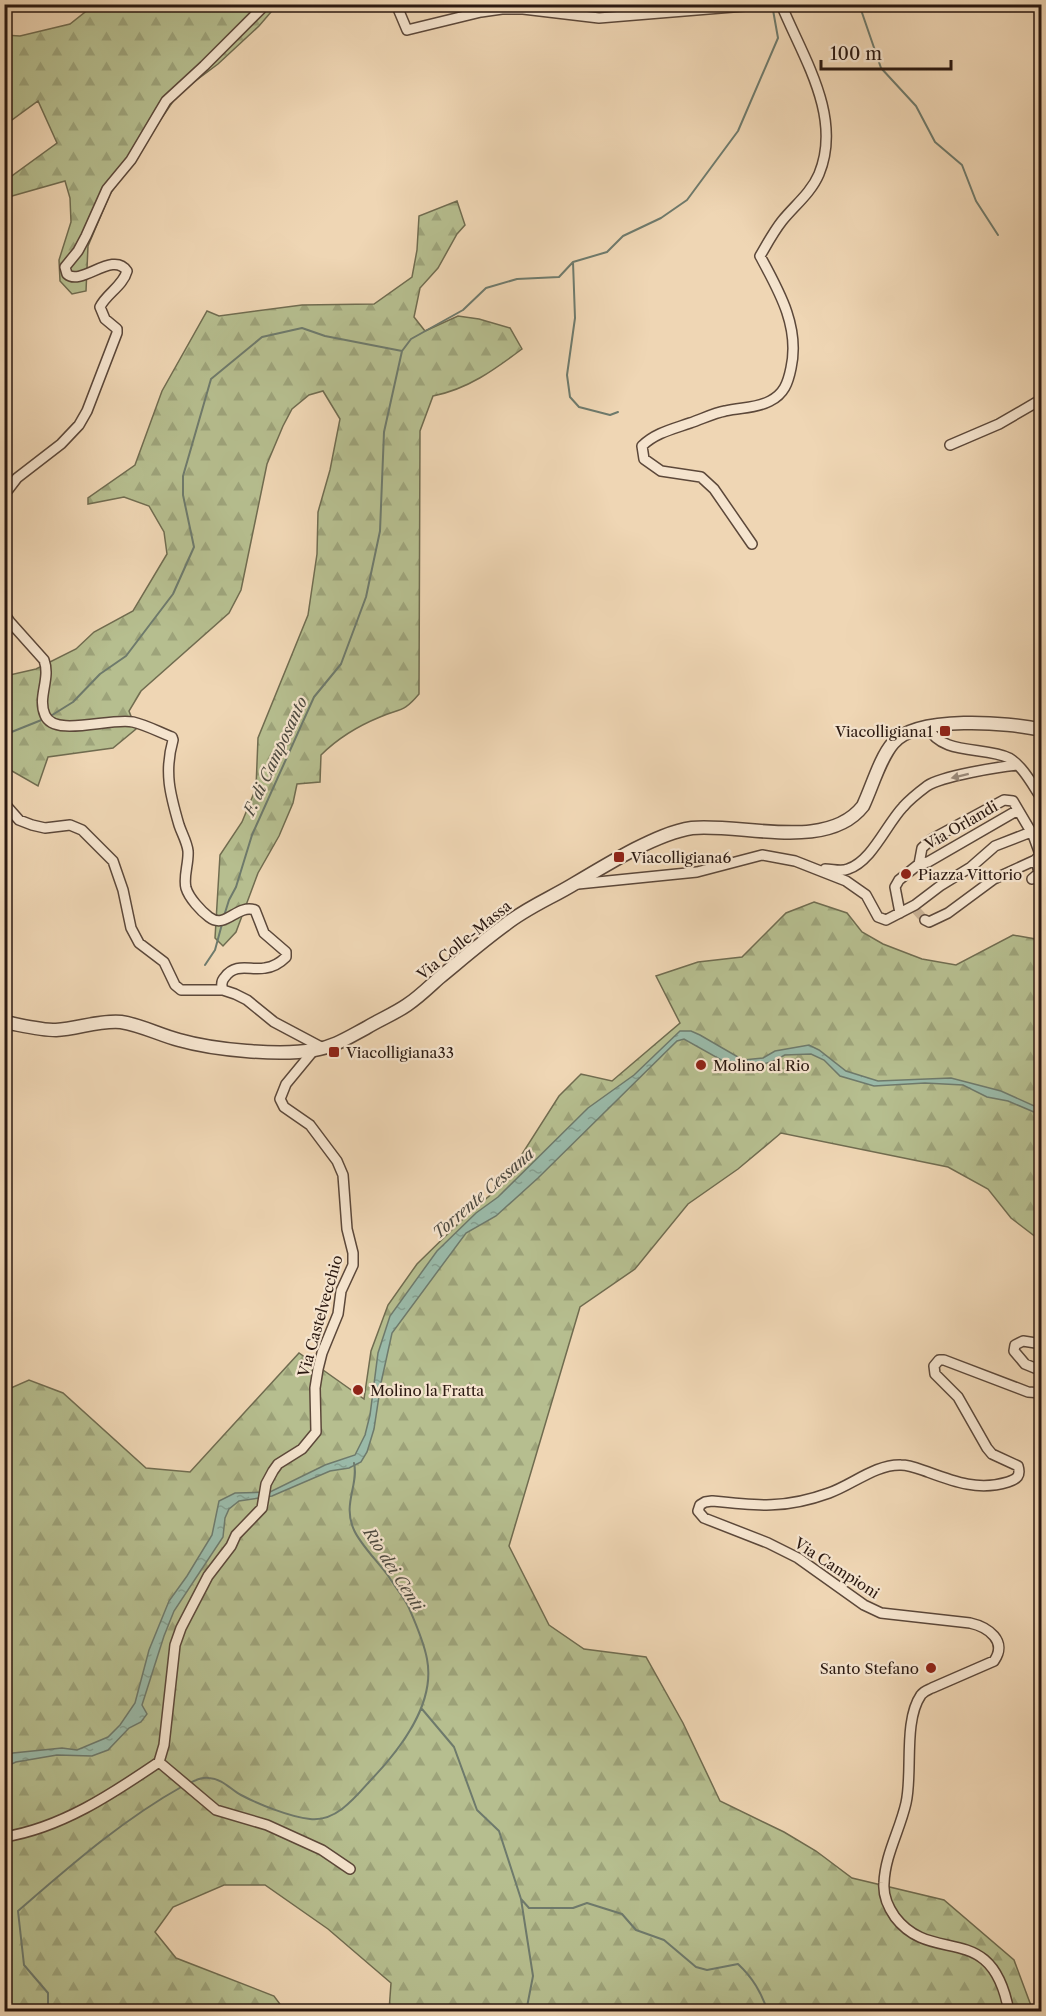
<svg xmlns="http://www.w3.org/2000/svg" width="1046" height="2016" viewBox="0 0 1046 2016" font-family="'Libre Caslon Text',serif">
	<defs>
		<pattern id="forest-firs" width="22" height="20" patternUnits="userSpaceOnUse" patternTransform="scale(1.5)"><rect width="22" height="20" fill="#b6be8f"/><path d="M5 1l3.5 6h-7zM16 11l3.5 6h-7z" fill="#9da37a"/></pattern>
		<pattern id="water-ripples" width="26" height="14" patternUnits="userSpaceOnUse" patternTransform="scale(1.5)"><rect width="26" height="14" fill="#9abaa9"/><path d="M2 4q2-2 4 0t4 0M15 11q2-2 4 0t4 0" fill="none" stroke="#859f90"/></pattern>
	</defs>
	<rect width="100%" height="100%" fill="#efd6b4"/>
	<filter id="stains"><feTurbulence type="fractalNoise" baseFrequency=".00333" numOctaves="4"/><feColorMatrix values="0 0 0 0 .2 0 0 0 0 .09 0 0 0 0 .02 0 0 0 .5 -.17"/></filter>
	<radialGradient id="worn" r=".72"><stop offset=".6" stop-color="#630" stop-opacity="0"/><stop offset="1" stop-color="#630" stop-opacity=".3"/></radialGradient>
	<!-- forest -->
	<path fill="url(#forest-firs)" stroke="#706c50" stroke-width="1.5" d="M 94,5 L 277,5 L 259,26 L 218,64 L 178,94 L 110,194 L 88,246 L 86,291 L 72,294 L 60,281 L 59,260 L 71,222 L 70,198 L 65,181 L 5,198 L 5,181 L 57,143 L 38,101 L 5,125 L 4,35 L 20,36 L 70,24 Z
		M 457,201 L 465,225 L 457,234 L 438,268 L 420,288 L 414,317 L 425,331 L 458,316 L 479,319 L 510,328 L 522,349 C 494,370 468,389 433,396 L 420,431 L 419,694 C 403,713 401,708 380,717 C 358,726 338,738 321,755 L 320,782 L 297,784 L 293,803 L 279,836 L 258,873 L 236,932 L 223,946 L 215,938 L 220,855 L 242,822 L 256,788 L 258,738 L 308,615 L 317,554 L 318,512 L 330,470 L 340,419 L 323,391 L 309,395 L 292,409 L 283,426 L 267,464 L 241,590 L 229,613 L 141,691 L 129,711 L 136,729 L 113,748 L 48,757 L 38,786 L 5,767 L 5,676 L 36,669 L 76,649 L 94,632 L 133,611 L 167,554 L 164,532 L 149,506 L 124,497 L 88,504 L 88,498 L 135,465 L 162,391 L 207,311 L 219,316 L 302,305 L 374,304 L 412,277 L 417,250 L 419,216 Z
		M 814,902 L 847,913 L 862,932 L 883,944 L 922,959 L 956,965 L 1013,935 L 1041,940 L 1041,1241 L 1011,1218 L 988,1189 L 948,1167 L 781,1133 L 738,1169 L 688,1204 L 635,1269 L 580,1307 L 509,1546 L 549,1625 L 584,1649 L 646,1657 L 683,1723 L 720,1801 L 784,1832 L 816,1851 L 852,1878 L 944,1900 L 1014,1960 L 1033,2011 L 389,2011 L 391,1983 L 328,1929 L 265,1885 L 224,1885 L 173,1907 L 155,1932 L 176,1958 L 274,1996 L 285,2011 L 5,2011 L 4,1391 L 29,1380 L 63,1393 L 146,1468 L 190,1472 L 299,1353 L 364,1399 L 371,1351 L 388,1305 L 417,1264 L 465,1217 L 503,1184 L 559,1096 L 581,1074 L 612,1081 L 680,1023 L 656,976 L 698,962 L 742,957 L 786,913 Z"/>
	<!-- water -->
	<path fill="url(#water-ripples)" stroke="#6e7a6c" stroke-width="1.5" d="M 680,1031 L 691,1031 L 700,1035 L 743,1060 L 763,1058 L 775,1051 L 809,1045 L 819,1050 L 846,1071 L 878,1081 L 951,1078 L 1001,1091 L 1041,1109 L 1041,1115 L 1008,1101 L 987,1097 L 963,1085 L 925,1083 L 874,1086 L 840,1076 L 824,1060 L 811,1054 L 785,1055 L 771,1062 L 739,1070 L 684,1039 L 677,1041 L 538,1178 L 496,1216 L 466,1233 L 392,1333 L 381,1383 L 374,1429 L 367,1452 L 361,1462 L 349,1468 L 330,1471 L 272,1496 L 239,1501 L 229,1509 L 225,1518 L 223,1537 L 174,1611 L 164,1636 L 142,1705 L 147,1714 L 141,1722 L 129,1728 L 108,1750 L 92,1756 L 57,1755 L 16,1762 L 5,1767 L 4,1756 L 13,1753 L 62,1748 L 77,1750 L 108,1737 L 120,1725 L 135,1703 L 149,1650 L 169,1601 L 187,1576 L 212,1535 L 219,1501 L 235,1493 L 270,1492 L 325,1465 L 355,1455 L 365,1435 L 370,1415 L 378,1353 L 390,1316 L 437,1251 L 476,1213 L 498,1197 L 588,1108 L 634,1075 Z"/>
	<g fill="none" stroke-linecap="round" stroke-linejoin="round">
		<!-- stream -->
		<path stroke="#6e7a6c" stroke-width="2" d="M 859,4 L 881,68 L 916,106 L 935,142 L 962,165 L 976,201 L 998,235
			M 573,262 L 575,318 L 567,375 L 570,397 L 579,407 L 610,415 L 618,412
			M 49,717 L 73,702 L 100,674 L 126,656 L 173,594 L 194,547 L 183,495 L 183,476 L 211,379 L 262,337 L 302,328 L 325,336 L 402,351
			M 4,735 L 44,719
			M 224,916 L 229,900 L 236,887 L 252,835 L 314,697 L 341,664 L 366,597 L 380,531 L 384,432 L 402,351 L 411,339 L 463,310 L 486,288 L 517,279 L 559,277 L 573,262 L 607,252 L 623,236 L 661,218 L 687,200 L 738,131 L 778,38 L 773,10
			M 205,965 L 215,950 L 222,924
			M 422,1709 L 454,1747 L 477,1810 L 499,1831 L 521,1899 L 529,1908 L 573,1908 L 587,1903 L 622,1914 L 636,1930 L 664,1940 L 696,1967 L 707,1970 L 738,1964 C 753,1978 761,1992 768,2012
			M 188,1784 C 195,1780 202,1777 209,1778 C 223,1779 230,1789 241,1795 C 258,1804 290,1817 310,1819 C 335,1822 354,1799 369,1782 C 399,1751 436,1705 427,1659 C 424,1642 416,1624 409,1608 C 404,1597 395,1587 389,1577 C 379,1563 360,1544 354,1530 C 342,1504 359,1485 354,1463
			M 521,1899 L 533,1976 L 526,2012
			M 48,2012 L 48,1993 L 24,1965 L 18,1911 C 70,1866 122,1820 183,1786"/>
		<!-- minor-tunnel -->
		<path stroke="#c8b093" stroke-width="9" stroke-dasharray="9 4.5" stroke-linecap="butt" d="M 916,910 L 925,920"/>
		<!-- minor casing -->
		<g stroke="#5c483a" stroke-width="12">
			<path id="minor" d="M 396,4 L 407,30 L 481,12 L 502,9 L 523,9 L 599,18 L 770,4
				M 950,445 L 999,424 L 1042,399
				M 4,495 L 17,478 L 61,444 L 79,425 L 87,411 L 117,333 L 117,329 L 105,319 L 100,307 C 106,294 123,286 127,271 C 113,250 81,287 67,274 L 65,267 L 78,251 L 86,236 L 107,189 L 131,160 L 166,101 L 204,66 L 266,4
				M 752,544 L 714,489 L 701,477 L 661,471 L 644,459 L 642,446 C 655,433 673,429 690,423 C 702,419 714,413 725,411 C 740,407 755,409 770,401 C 784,394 788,383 791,368 C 800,327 779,291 760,256 C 767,244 774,231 782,221 C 794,206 811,193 819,174 C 843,116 802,56 781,4
				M 4,613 L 10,622 L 44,660 C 51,679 37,697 45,715 C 54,738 111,717 133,722 C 146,725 159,732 172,737 L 173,740 C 164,772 170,794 179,825 C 182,834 187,842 188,851 C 189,863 183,877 186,888 C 189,898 201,911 209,917 C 226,930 236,904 255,910 L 264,933 L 286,952 L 286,957 C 281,962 273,967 265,968 C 251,971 236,962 225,977 C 221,981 221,985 223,990
				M 928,727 C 941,756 986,746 1009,758 C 1023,766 1033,786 1042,799
				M 4,803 L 19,820 L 32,825 L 45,828 L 70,825 L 82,830 L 113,861 L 123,890 L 131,928 L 139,943 L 164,962 L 175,985 L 181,990 L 223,990 L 235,994 L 247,1000 L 274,1022 L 323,1048
				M 919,864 L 922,848 L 932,839 L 1004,800 L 1013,801 L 1033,835 L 1041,857
				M 919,864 L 928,862 L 1018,810
				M 825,869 C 833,869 841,872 848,869 C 872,861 886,825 903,807 C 909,800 919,792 927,786 C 942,776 998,767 1017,765
				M 1032,879 L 1039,873 L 1036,859
				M 578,884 L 697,872 L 762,855 L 795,861 L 846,881 L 866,895 L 878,917 L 886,920 L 915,905 L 940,886 L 971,867 L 995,846 L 1031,832
				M 900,913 L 895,887 L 899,880 L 919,864
				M 925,920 L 929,922 L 948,913 L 994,879 L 1042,857
				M 1042,1344 L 1023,1341 L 1015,1345 L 1014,1351 L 1025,1364 L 1042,1371
				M 159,1762 L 216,1810 L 267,1825 L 322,1850 L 350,1869
				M 4,1837 C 61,1828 112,1794 159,1762 L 164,1745 L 175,1645 L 181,1628 L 208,1576 L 231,1546 L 236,1535 L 262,1508 L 266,1484 L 273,1471 L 278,1464 L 302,1449 L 316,1432 L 315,1388 L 318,1369 L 322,1353 L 338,1314 L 341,1291 L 353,1265 L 353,1253 L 347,1229 L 343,1175 L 337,1161 L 310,1125 L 284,1107 L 280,1099 L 286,1084 L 314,1050
				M 1009,2012 C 992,1918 933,1967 895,1917 C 888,1907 883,1895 884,1883 C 885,1855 900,1830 906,1803 C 913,1773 903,1721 921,1695 C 924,1691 928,1690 932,1688 L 994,1661 C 1008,1641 988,1627 970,1623 L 881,1613 L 864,1605 L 798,1558 L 768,1543 L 704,1518 L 698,1511 L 700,1505 L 705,1502 L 712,1501 C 758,1506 785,1509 829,1493 C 852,1485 876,1464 901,1465 C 910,1465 919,1469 928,1472 C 955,1482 979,1491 1008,1482 C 1017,1479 1021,1476 1018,1466 L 992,1454 L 987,1448 L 958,1397 L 935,1374 L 934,1366 L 939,1360 L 944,1360 L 1028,1392 L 1042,1393"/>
		</g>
		<!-- tertiary casing -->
		<g stroke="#5c483a" stroke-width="15">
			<path id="tertiary" d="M 4,1022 C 21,1025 39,1030 56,1030 C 78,1029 98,1020 121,1022 C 141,1025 160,1035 179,1040 C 214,1050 279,1056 314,1050 C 334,1047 349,1037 366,1028 C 379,1020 394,1014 407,1005 C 419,997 429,987 439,978 C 461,960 483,941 505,925 C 526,908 551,898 574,884 C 594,872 614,860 635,849 C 653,840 672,831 692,828 C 742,823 827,852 863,806 C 872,787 880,758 893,743 C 917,715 1008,722 1042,730"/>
		</g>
		<!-- minor -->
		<use href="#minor" stroke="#f5e4ce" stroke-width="9"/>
		<!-- tertiary -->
		<use href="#tertiary" stroke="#f5e4ce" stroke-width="12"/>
	</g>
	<!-- one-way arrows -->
	<defs><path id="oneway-solid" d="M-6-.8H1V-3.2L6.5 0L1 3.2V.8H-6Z" transform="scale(1.5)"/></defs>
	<use fill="#9a8979" href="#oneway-solid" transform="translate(960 776) rotate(166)"/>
	<!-- markers -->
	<g fill="#8f2418" stroke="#f5e4ce" stroke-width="2">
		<rect x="939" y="725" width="12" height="12" rx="3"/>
		<rect x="613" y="851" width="12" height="12" rx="3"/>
		<circle cx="906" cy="874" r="6"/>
		<rect x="328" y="1046" width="12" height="12" rx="3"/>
		<circle cx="701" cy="1065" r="6"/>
		<circle cx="358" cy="1390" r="6"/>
		<circle cx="931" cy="1668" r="6"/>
	</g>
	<g text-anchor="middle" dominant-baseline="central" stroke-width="4.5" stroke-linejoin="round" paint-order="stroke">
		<!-- poi labels -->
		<g font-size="15" fill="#2b1911" stroke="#f5e4ce" text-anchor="start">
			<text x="933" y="731" text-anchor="end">Viacolligiana1</text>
			<text x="631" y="857">Viacolligiana6</text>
			<text x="918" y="874">Piazza Vittorio</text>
			<text x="346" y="1052">Viacolligiana33</text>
			<text x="713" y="1065">Molino al Rio</text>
			<text x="370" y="1390">Molino la Fratta</text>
			<text x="919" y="1668" text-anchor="end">Santo Stefano</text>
		</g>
		<!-- street labels -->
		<g font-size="15" fill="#2b1911" stroke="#f5e4ce">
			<text transform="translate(961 825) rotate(-30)">Via Orlandi</text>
			<text transform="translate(464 940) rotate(-39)">Via Colle-Massa</text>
			<text transform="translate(320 1316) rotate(-74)">Via Castelvecchio</text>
			<text transform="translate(837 1568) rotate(33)">Via Campioni</text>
		</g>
		<!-- water labels -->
		<g font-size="16" font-style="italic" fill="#4c493f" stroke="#f5e4ce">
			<text transform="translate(275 756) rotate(-65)">F. di Camposanto</text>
			<text transform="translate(483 1193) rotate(-41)">Torrente Cessana</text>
			<text transform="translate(394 1569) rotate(57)">Rio dei Centi</text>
		</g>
	</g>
	<!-- margin -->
	<rect width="1046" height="2016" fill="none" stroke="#efd6b4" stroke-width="24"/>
	<rect x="6" y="6" width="1034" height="2004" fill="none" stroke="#2b1911" stroke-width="3"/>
	<rect x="12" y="12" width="1022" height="1992" fill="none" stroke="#2b1911" stroke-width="1.5"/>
	<!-- scale -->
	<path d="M821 60v9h130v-9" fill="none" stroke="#2b1911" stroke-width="3"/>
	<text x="830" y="60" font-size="18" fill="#2b1911" stroke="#f5e4ce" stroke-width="4.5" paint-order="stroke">100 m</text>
	<rect width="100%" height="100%" filter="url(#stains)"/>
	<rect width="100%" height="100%" fill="url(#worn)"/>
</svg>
